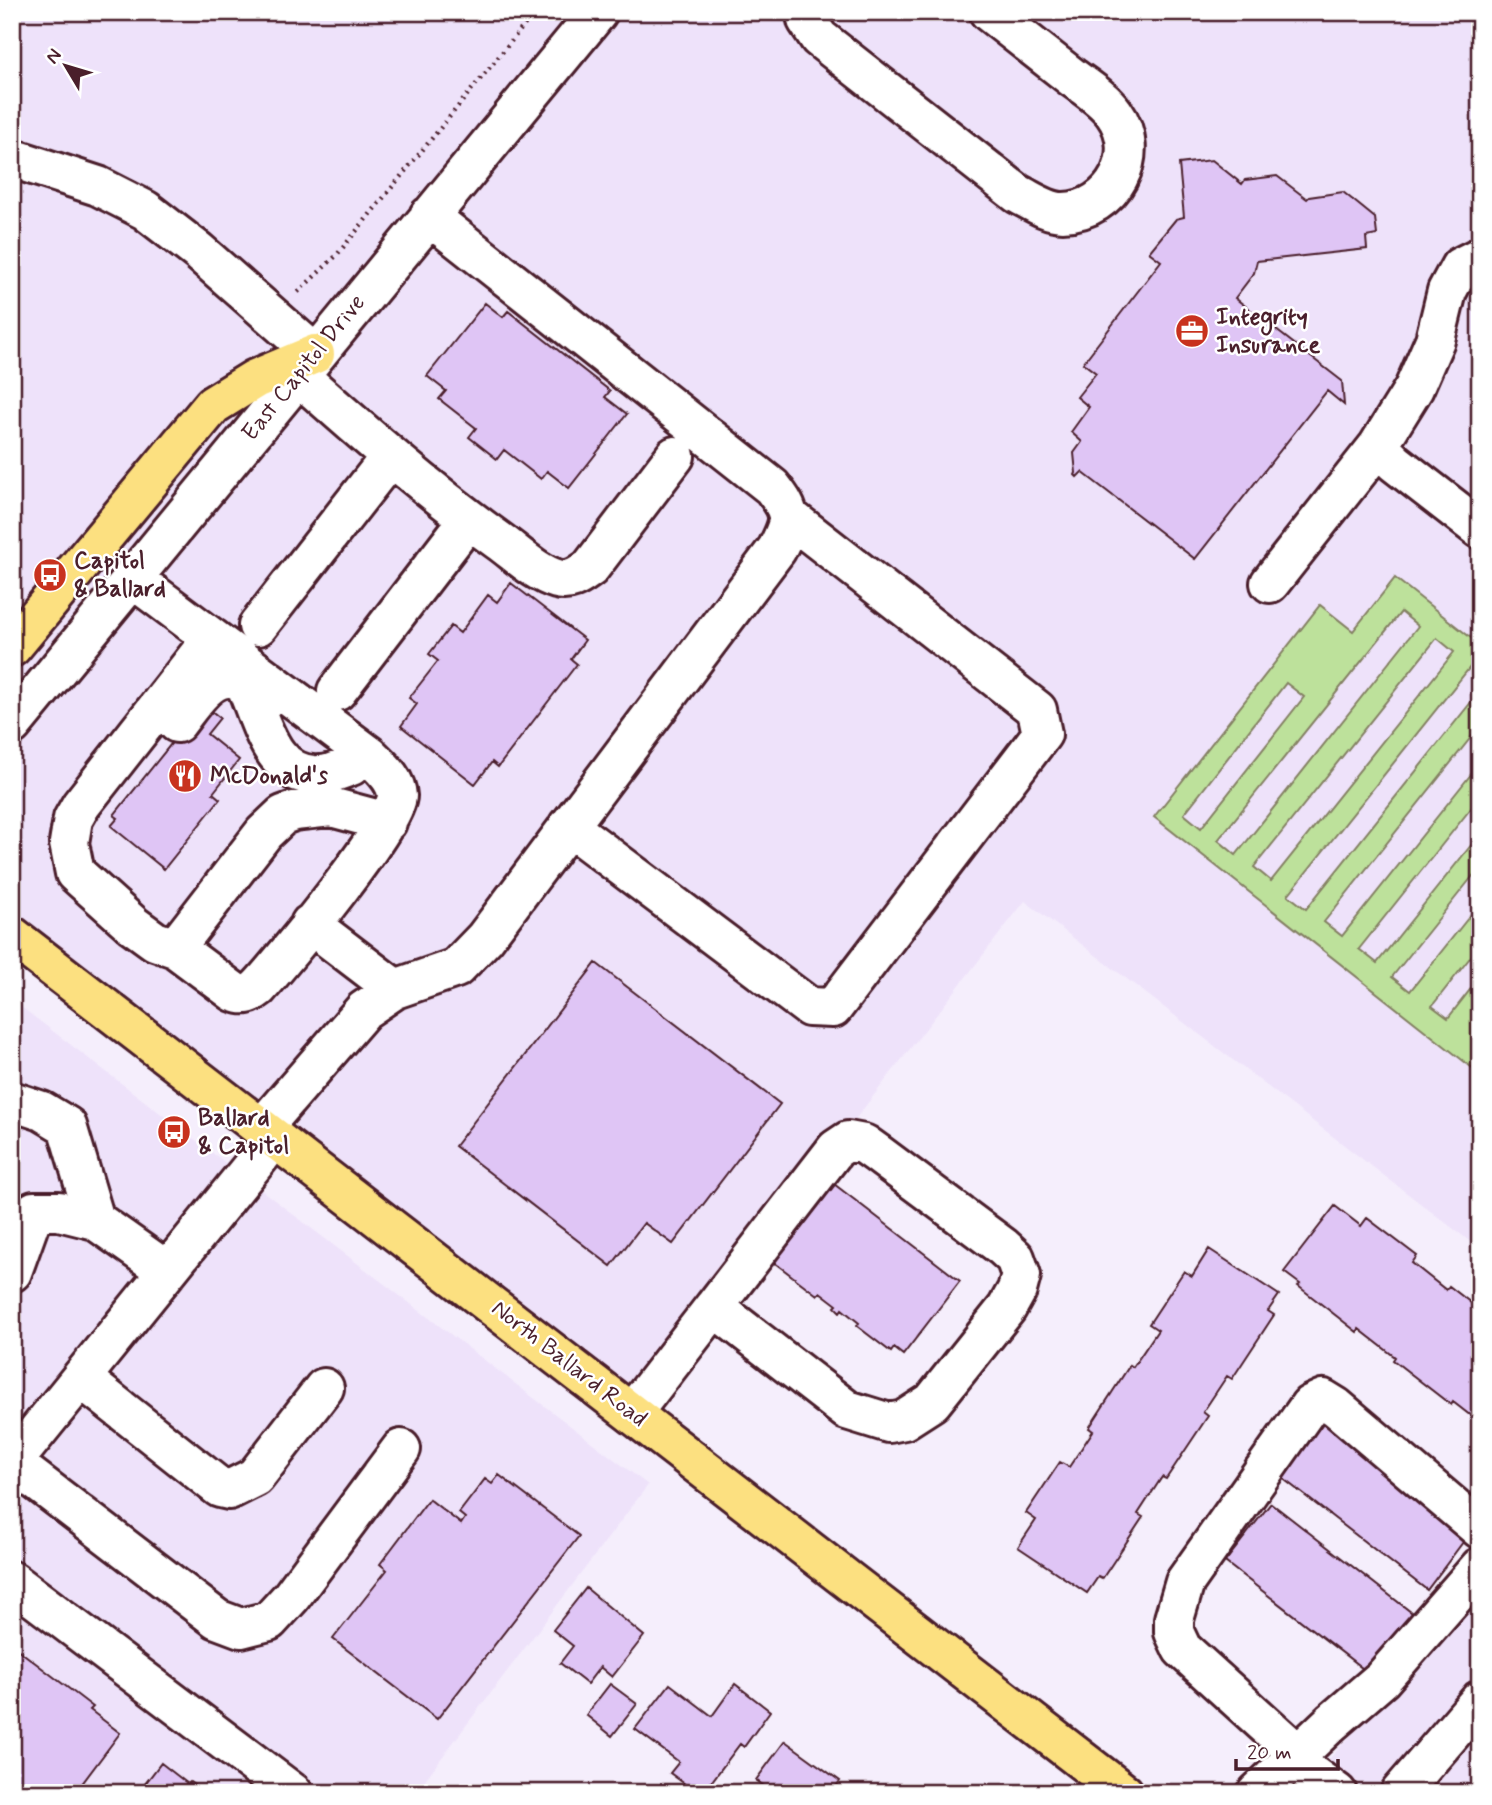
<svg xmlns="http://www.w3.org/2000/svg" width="1492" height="1805" viewBox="0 0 1492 1805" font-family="Mynerve,sans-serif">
	<rect width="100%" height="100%" fill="#f5eefc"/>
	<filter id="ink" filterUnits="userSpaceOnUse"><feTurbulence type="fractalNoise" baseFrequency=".0143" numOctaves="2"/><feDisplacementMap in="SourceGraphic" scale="14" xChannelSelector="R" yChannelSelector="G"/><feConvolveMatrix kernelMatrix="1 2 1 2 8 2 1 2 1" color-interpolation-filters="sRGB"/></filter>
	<g filter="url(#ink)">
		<!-- built -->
		<path fill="#eee2fa" d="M 12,12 L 1480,12 L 1480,1249 L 1025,901 L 629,1410 L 12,936 Z
			M 12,1000 L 648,1485 L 415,1793 L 12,1793 Z
			M 1480,1594 L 1480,1793 L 1298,1793 Z"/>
		<!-- green -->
		<path fill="#bde19b" stroke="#848063" stroke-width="2" fill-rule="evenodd" d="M 1395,578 L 1480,645 L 1480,673 L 1471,666 L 1288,895 L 1306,909 L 1480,691 L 1480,726 L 1324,922 L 1342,936 L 1480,763 L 1480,797 L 1359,949 L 1377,963 L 1480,834 L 1480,867 L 1392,977 L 1410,991 L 1480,903 L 1480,945 L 1432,1006 L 1448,1018 L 1480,977 L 1480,1074 L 1154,817 L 1320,605 L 1353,631 ZM 1401,612 L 1418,626 L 1236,855 L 1218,840 ZM 1437,638 L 1454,652 L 1271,881 L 1254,867 ZM 1286,683 L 1304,697 L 1201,828 L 1184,814 Z"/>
		<!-- building -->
		<path fill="#dfc5f5" stroke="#4a1f2b" stroke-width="2" d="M 1212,160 L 1242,184 L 1245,180 L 1277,176 L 1307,199 L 1309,197 L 1343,192 L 1375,218 L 1377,235 L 1366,237 L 1367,249 L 1257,261 L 1254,273 L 1235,298 L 1342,381 L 1344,405 L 1327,391 L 1195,559 L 1082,472 L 1077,477 L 1075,475 L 1076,473 L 1074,453 L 1082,442 L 1071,432 L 1089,407 L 1077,397 L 1096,373 L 1083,363 L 1161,261 L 1149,252 L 1176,219 L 1184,217 L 1179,164 Z
			M 485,303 L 503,317 L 508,311 L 610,391 L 605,397 L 627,414 L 569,488 L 547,471 L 541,479 L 504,450 L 497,459 L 469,437 L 476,428 L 439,399 L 446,391 L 427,376 Z
			M 511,583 L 585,640 L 571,659 L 577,664 L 498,767 L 492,762 L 475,784 L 401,726 L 417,704 L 409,698 L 438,661 L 429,654 L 451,626 L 460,633 L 488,595 L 497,602 Z
			M 203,704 L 220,718 L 207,734 L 239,760 L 213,793 L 220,799 L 164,869 L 111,826 L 118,818 L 114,815 Z
			M 596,963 L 780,1104 L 673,1244 L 644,1223 L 611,1266 L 455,1146 Z
			M 834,1184 L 960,1281 L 903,1355 L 894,1348 L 891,1352 L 857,1326 L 859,1323 L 842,1309 L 840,1312 L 835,1307 L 837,1305 L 820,1292 L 817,1295 L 771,1260 L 803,1218 L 806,1220 Z
			M 1335,1206 L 1361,1226 L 1367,1218 L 1417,1256 L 1412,1263 L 1446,1290 L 1449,1286 L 1480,1310 L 1480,1423 L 1453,1402 L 1451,1405 L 1393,1360 L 1395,1357 L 1359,1329 L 1357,1332 L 1298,1286 L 1300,1284 L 1284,1272 Z
			M 1209,1249 L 1279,1295 L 1268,1311 L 1274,1315 L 1232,1379 L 1227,1376 L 1203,1412 L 1208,1416 L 1166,1479 L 1162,1477 L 1138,1514 L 1143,1517 L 1102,1579 L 1098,1577 L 1087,1593 L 1018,1547 L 1036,1520 L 1026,1513 L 1060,1462 L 1069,1467 L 1093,1431 L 1089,1428 L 1130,1365 L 1133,1367 L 1158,1330 L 1149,1324 L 1184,1271 L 1192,1276 Z
			M 1325,1418 L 1472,1530 L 1427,1590 L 1281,1477 Z
			M 499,1475 L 579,1536 L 437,1719 L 333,1639 L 387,1570 L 380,1564 L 429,1499 L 461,1524 L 465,1518 L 459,1513 L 485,1479 L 492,1484 Z
			M 1271,1503 L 1416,1616 L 1371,1675 L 1225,1562 Z
			M 586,1588 L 644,1636 L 612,1677 L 600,1667 L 587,1684 L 560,1663 L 573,1646 L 553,1630 Z
			M 12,1645 L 93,1707 L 90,1710 L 120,1733 L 75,1793 L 16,1793 L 12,1790 Z
			M 610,1684 L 637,1704 L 612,1736 L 586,1715 Z
			M 670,1684 L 712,1716 L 735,1684 L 770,1711 L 744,1747 L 740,1744 L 703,1793 L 697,1793 L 670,1773 L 679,1762 L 635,1729 Z
			M 785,1741 L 840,1781 L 831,1793 L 773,1793 L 756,1780 Z
			M 161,1763 L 188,1784 L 190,1782 L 204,1793 L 138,1793 Z"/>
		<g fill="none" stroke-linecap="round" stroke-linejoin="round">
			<!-- minor casing -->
			<g stroke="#4a1f2b" stroke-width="44">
				<path id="minor" d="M 806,12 L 807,20 L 819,38 L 1018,194 C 1032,201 1047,212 1063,212 C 1113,211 1144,154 1114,113 C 1104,99 1087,88 1073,78 C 1045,56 1017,34 989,12
					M 12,158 L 98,186 L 145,210 L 198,251 L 315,354
					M 1480,257 L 1460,267 L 1447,291 L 1435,340 L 1414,388 L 1378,446 L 1395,463 L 1480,529
					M 298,375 C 363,433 428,490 499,541 C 516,553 536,573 557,579 C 571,583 580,575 590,568 L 675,456
					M 132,578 L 212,638
					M 1270,583 L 1378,446
					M 258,626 L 390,457
					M 212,638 L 370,756 C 381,767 396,779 397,796 C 397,823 282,962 258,988 C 249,995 244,996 234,992 L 175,948 L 155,941 L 133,925 L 75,873 L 69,843 L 73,819 L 81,805 Z
					M 246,686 C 261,720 272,779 320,775 C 330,775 341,769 351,766
					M 337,691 L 469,519
					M 177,723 C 190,707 212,668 238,680 C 247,684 257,693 266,699
					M 12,725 L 598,12
					M 568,826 L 809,1007 L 833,1008 L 1042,734 L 1037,710 L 788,516
					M 310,924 L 395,989
					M 175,948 L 264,833 L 283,815 L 294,811 L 331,807 L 387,822
					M 12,1101 L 42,1111 L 67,1126 L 95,1220
					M 262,1128 L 364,1010 L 395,989 L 456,968 L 485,938 L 777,549 C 792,519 793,514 772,487 L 429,216
					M 12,1272 L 34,1211 L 59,1211 L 95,1220 L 167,1271
					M 81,1378 L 220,1488 L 229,1490 L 255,1477 L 324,1388
					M 632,1413 L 714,1307 L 847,1410 L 889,1423 L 904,1420 L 932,1402 L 1007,1308 L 1017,1290 L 1021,1275 L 1015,1258 L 1003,1247 L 878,1154 L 864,1144 L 848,1141 L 836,1149 L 714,1307
					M 12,1463 L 275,1138
					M 13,1463 L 217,1619 L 241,1628 L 269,1621 L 291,1597 L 401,1449
					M 12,1581 L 293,1793
					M 1298,1754 L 1182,1649 L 1174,1632 L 1174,1619 L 1185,1582 L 1310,1405 L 1323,1399 L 1336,1407 L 1480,1529
					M 1292,1760 L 1337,1793
					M 1257,1793 L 1332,1722 L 1382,1679 L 1480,1567
					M 1400,1793 L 1480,1700"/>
			</g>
			<!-- major casing -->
			<g stroke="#4a1f2b" stroke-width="44">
				<path id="major" d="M 12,647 L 213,405 L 255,379 L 315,354
					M 12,936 L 1124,1793"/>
			</g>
			<!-- path -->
			<path stroke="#4a1f2b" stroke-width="4.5" stroke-dasharray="2 5" stroke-linecap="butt" d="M 298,292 L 336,256 L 535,12"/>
			<!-- minor -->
			<use href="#minor" stroke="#fff" stroke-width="38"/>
			<!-- major -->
			<use href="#major" stroke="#fce080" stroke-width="38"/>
		</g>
	</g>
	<!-- icons -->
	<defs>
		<g id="office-disc" transform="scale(1.75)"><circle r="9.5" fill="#c8321e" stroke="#fff"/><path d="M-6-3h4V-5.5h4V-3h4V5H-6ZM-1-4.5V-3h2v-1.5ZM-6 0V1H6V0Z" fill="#fff"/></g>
		<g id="bus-disc" transform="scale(1.75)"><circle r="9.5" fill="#c8321e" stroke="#fff"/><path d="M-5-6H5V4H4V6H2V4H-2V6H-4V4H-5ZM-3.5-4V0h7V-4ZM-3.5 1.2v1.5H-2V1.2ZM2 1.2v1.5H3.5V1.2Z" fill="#fff"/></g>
		<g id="restaurant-disc" transform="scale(1.75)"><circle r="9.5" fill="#c8321e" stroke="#fff"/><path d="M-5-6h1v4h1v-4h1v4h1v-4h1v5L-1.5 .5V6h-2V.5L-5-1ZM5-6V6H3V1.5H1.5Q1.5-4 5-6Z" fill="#fff"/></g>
	</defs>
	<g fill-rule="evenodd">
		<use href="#office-disc" x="1192" y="331"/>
		<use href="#bus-disc" x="50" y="575"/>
		<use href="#restaurant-disc" x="185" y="776"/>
		<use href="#bus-disc" x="174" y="1132"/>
	</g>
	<g text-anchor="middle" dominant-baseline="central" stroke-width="5" stroke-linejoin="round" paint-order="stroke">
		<!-- poi labels -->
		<g font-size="24" font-weight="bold" fill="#4a1f2b" stroke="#fff" text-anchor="start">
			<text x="1216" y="317">Integrity<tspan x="1216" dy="28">Insurance</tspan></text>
			<text x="74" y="561">Capitol<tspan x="74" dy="28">&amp; Ballard</tspan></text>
			<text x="210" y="776">McDonald's</text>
			<text x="198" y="1118">Ballard<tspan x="198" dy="28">&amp; Capitol</tspan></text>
		</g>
		<!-- street labels -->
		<g font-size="24" fill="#4a1f2b" stroke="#fff">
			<text transform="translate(304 368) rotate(-51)">East Capitol Drive</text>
			<text transform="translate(569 1364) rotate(38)">North Ballard Road</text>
		</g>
	</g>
	<!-- margin -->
	<rect width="1492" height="1805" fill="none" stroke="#fff" stroke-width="42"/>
	<rect x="21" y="21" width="1450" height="1763" fill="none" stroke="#4a1f2b" stroke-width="2.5" filter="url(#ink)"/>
	<!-- north arrow -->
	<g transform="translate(66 66) rotate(308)" stroke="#ffffff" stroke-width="5" paint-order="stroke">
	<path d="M0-5L12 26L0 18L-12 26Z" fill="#4a1f2b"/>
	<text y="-10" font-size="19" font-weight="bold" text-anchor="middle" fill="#4a1f2b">N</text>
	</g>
	<!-- scale -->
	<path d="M1236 1759v10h102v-10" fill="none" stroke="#4a1f2b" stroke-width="3.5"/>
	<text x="1247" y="1759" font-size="21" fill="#4a1f2b" stroke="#ffffff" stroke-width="5" paint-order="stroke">20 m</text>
</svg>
